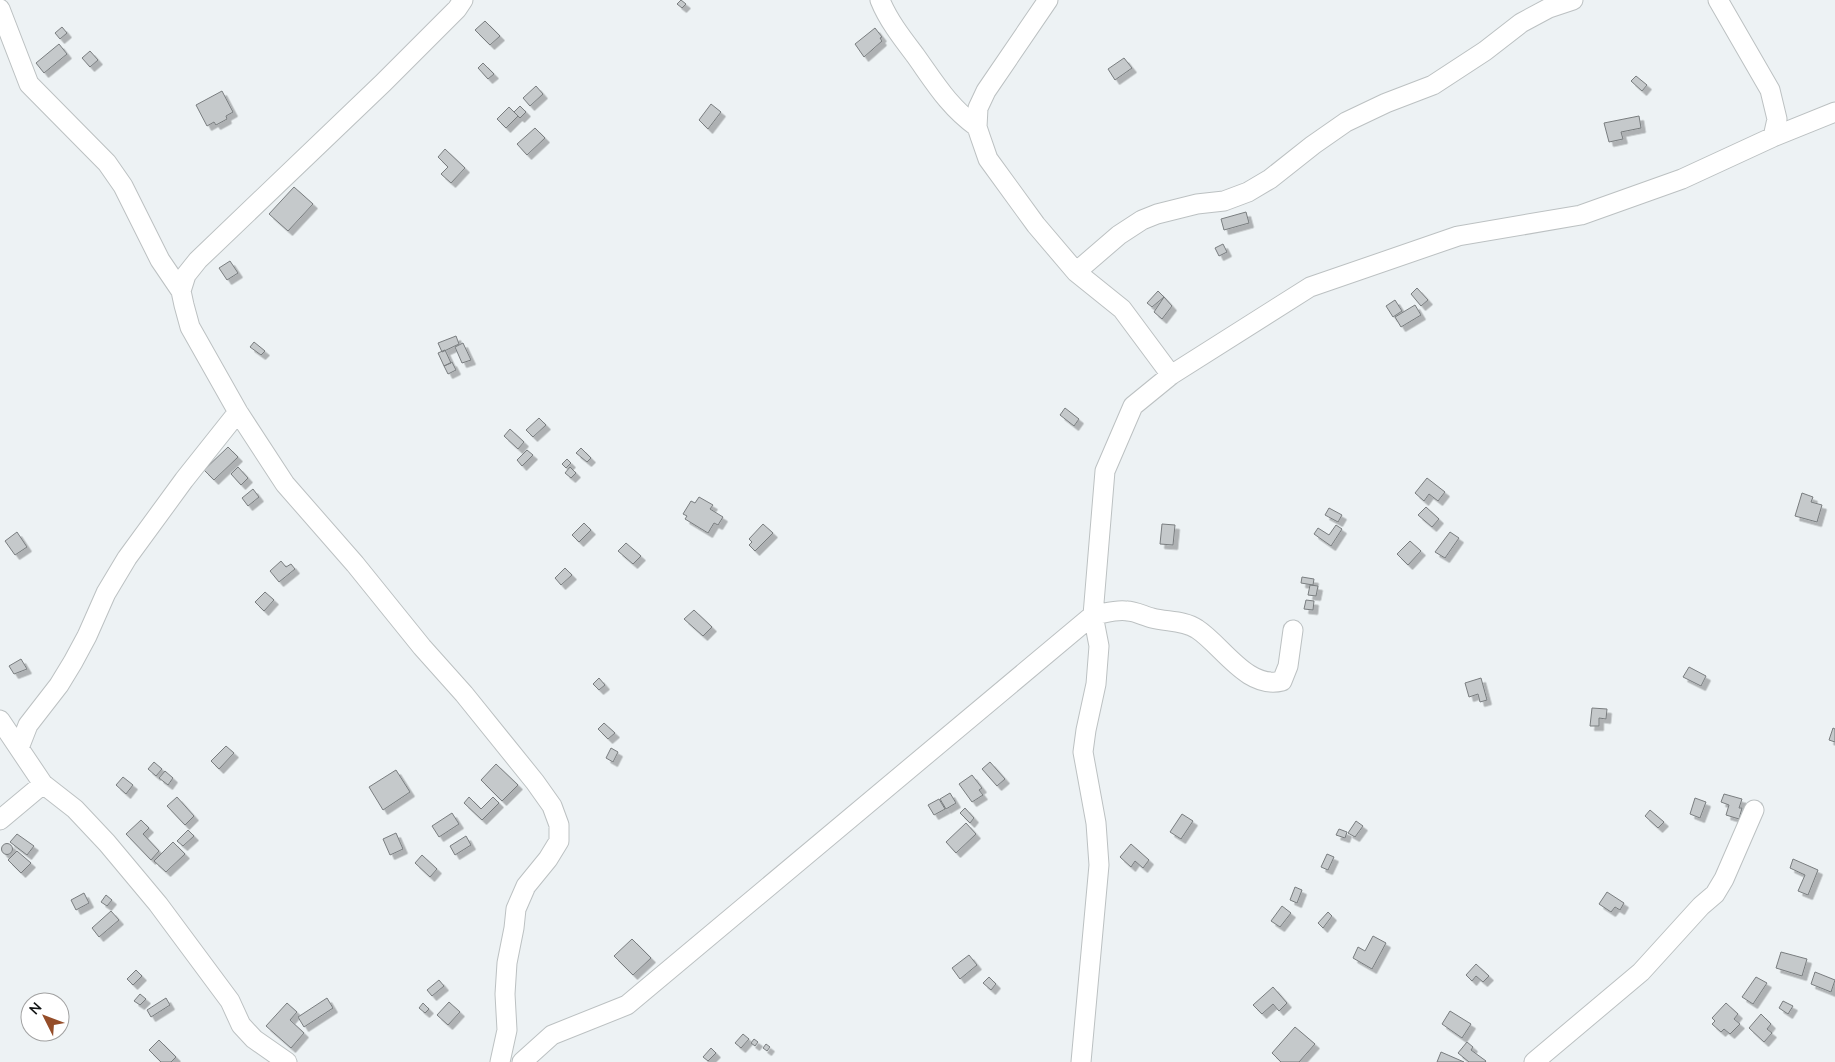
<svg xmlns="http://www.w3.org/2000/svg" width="1835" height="1062" viewBox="0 0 1835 1062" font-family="'Nunito Sans',sans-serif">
	<defs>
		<filter id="shadow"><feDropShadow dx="4.5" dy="4.5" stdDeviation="0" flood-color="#0004"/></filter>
	</defs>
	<rect width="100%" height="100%" fill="#edf2f4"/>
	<!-- building -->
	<path fill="#c5c9cb" stroke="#797d7f" filter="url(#shadow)" d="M 681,0 L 686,4 L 682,8 L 677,4 Z
		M 485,21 L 500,36 L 490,45 L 475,30 Z
		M 62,27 L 67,33 L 60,39 L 55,33 Z
		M 875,28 L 882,37 L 880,38 L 882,41 L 864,57 L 855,44 Z
		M 59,44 L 67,54 L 44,73 L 36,63 Z
		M 90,51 L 98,60 L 90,67 L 82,58 Z
		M 1124,58 L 1132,68 L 1115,80 L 1108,69 Z
		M 483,63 L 494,74 L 488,79 L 478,68 Z
		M 1636,76 L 1647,85 L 1642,91 L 1631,81 Z
		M 536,86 L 543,94 L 530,106 L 523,98 Z
		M 222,91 L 233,112 L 226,116 L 227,119 L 216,125 L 214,122 L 207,126 L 196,105 Z
		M 711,104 L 721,112 L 708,129 L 699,120 Z
		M 520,106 L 526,112 L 520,118 L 514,112 Z
		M 509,107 L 518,116 L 506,128 L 497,119 Z
		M 1639,116 L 1641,128 L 1621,132 L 1623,139 L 1609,142 L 1604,123 Z
		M 535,128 L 545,138 L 527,155 L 517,144 Z
		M 445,149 L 465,168 L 451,183 L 441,174 L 448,167 L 438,157 Z
		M 294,187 L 313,204 L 288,231 L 269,214 Z
		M 1246,212 L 1249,223 L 1224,230 L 1221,219 Z
		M 1223,244 L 1227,252 L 1219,256 L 1215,248 Z
		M 230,261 L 238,273 L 227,280 L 219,268 Z
		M 1417,288 L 1428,300 L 1421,306 L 1411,294 Z
		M 1158,291 L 1164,297 L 1152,307 L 1147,303 Z
		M 1164,297 L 1172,306 L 1162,319 L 1154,312 Z
		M 1395,300 L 1402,311 L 1393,317 L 1386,306 Z
		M 1415,305 L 1421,315 L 1401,327 L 1395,317 Z
		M 456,336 L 459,344 L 442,352 L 438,343 Z
		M 254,342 L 265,351 L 261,355 L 250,347 Z
		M 463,343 L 471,360 L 462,363 L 455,347 Z
		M 445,350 L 451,363 L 444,366 L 438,353 Z
		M 452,362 L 456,370 L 448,374 L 444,366 Z
		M 1065,408 L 1079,419 L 1074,426 L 1060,415 Z
		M 539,418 L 546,425 L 533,437 L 526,430 Z
		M 510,429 L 524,442 L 518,449 L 504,436 Z
		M 228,447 L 238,457 L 214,480 L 204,470 Z
		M 581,448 L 591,458 L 587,462 L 576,453 Z
		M 527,450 L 533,455 L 522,466 L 517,460 Z
		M 567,459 L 571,463 L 566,468 L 562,464 Z
		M 238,467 L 248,478 L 241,485 L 231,474 Z
		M 570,467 L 576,473 L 571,478 L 565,473 Z
		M 1427,478 L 1445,492 L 1438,501 L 1429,494 L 1424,501 L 1415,493 Z
		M 253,489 L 259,497 L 248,506 L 242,498 Z
		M 1802,493 L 1813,497 L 1811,502 L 1822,505 L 1817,522 L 1795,516 Z
		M 699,497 L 713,505 L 710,509 L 723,517 L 718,525 L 714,523 L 708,533 L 685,519 L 687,516 L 683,514 L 691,501 L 695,503 Z
		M 1426,507 L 1439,519 L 1432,527 L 1418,515 Z
		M 1329,508 L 1342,515 L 1338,522 L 1325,515 Z
		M 584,523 L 591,530 L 579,542 L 572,535 Z
		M 763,524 L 773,533 L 755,551 L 749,545 L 752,542 L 749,539 Z
		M 1162,524 L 1175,525 L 1173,545 L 1160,544 Z
		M 1336,525 L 1342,529 L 1331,546 L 1314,534 L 1318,528 L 1329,535 Z
		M 17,532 L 27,547 L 15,555 L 5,541 Z
		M 1450,532 L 1459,538 L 1445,558 L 1435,552 Z
		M 1410,541 L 1421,551 L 1408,565 L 1397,554 Z
		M 626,543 L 641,556 L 633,564 L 618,551 Z
		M 281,561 L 286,567 L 291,564 L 295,569 L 279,582 L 270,571 Z
		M 565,568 L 572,575 L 561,585 L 555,578 Z
		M 1302,577 L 1314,579 L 1313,585 L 1301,583 Z
		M 1310,585 L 1318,586 L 1316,596 L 1308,595 Z
		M 265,592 L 274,600 L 264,611 L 255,602 Z
		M 1306,600 L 1314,601 L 1313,610 L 1304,609 Z
		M 694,610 L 712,627 L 703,636 L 684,619 Z
		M 21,659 L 27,669 L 14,674 L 9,666 Z
		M 1689,667 L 1706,676 L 1701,686 L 1683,677 Z
		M 599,678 L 605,685 L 599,690 L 593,684 Z
		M 1481,678 L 1487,700 L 1480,702 L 1478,694 L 1469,697 L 1465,683 Z
		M 1592,708 L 1607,709 L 1606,719 L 1599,718 L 1599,726 L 1590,726 Z
		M 604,723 L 615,733 L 608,739 L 598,729 Z
		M 1833,728 L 1835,729 L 1835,742 L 1829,740 Z
		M 226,746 L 234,753 L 219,769 L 211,761 Z
		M 611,748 L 618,752 L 613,762 L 606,758 Z
		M 154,762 L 162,769 L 156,776 L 148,769 Z
		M 990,762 L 1005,779 L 997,786 L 982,769 Z
		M 496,764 L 518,785 L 502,801 L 481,780 Z
		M 396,770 L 410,792 L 383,810 L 369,787 Z
		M 165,771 L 173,778 L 168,785 L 159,778 Z
		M 972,775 L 982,788 L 979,790 L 983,795 L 972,802 L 959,784 Z
		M 123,777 L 133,785 L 126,794 L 116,785 Z
		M 950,793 L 956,803 L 946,809 L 940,799 Z
		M 1724,794 L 1742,799 L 1739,808 L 1742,808 L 1739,819 L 1726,815 L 1729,805 L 1721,802 Z
		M 177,797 L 194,816 L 185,825 L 167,806 Z
		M 469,797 L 481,809 L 493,797 L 499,803 L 482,820 L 464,803 Z
		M 1695,798 L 1706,802 L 1700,818 L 1690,814 Z
		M 939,799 L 945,809 L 934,815 L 928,805 Z
		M 965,808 L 974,818 L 970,823 L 960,813 Z
		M 1650,810 L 1664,822 L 1658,828 L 1645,816 Z
		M 452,813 L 459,824 L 439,837 L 432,826 Z
		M 1182,814 L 1193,821 L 1181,839 L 1170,832 Z
		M 141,820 L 149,828 L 143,834 L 159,851 L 151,860 L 126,834 Z
		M 1356,821 L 1363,826 L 1355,837 L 1348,833 Z
		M 966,823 L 976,834 L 956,853 L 946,842 Z
		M 1339,829 L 1347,832 L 1345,838 L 1336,835 Z
		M 188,830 L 194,836 L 183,846 L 177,841 Z
		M 396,833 L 403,849 L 390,855 L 383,839 Z
		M 17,834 L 34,846 L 27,855 L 10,842 Z
		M 466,836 L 471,845 L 455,855 L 450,846 Z
		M 173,842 L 185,854 L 166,872 L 154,861 Z
		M1.5 849a5.5 5.5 0 1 1 11 0a5.5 5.5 0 1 1-11 0Z
		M 1131,844 L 1149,860 L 1143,868 L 1135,861 L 1131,867 L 1120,857 Z
		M 17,851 L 31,863 L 21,873 L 8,860 Z
		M 1327,854 L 1334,857 L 1328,870 L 1321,867 Z
		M 422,855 L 437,869 L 430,877 L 415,863 Z
		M 1793,859 L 1818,870 L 1808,895 L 1798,891 L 1805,875 L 1790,868 Z
		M 1295,887 L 1302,890 L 1297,903 L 1290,900 Z
		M 1607,892 L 1624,903 L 1620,910 L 1615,907 L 1611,912 L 1599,904 Z
		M 84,893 L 89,903 L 76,910 L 71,900 Z
		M 106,895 L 112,900 L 107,906 L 101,902 Z
		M 1282,906 L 1291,913 L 1280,927 L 1271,921 Z
		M 111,911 L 119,920 L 99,937 L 92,928 Z
		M 1328,912 L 1332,916 L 1323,928 L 1318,923 Z
		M 1373,936 L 1386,943 L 1372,969 L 1353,958 L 1358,947 L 1365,951 Z
		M 632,939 L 651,958 L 633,975 L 614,956 Z
		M 1781,952 L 1807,959 L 1802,976 L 1776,968 Z
		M 969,955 L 977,965 L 960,979 L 952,968 Z
		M 1476,964 L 1489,976 L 1483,982 L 1476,976 L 1472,981 L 1466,975 Z
		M 136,970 L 142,976 L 133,985 L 127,979 Z
		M 1815,972 L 1835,980 L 1831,992 L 1811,984 Z
		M 989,977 L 996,984 L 991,990 L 983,983 Z
		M 1756,977 L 1767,983 L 1753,1004 L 1742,997 Z
		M 439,980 L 444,986 L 432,996 L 427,990 Z
		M 1273,987 L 1287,1003 L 1279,1011 L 1273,1004 L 1262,1014 L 1253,1005 Z
		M 140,994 L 146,999 L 140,1005 L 134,1001 Z
		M 166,998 L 170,1005 L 151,1017 L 147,1010 Z
		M 327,998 L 333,1008 L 304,1027 L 298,1017 Z
		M 1783,1001 L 1793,1006 L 1788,1014 L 1779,1008 Z
		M 449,1002 L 460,1012 L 448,1025 L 437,1015 Z
		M 287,1003 L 297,1012 L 290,1020 L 304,1033 L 291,1048 L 266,1026 Z
		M 423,1003 L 429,1009 L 425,1013 L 419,1008 Z
		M 1726,1003 L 1738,1014 L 1734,1019 L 1740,1024 L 1730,1034 L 1724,1029 L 1721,1032 L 1712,1024 L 1715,1021 L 1712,1018 Z
		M 1450,1011 L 1471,1024 L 1462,1038 L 1442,1024 Z
		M 1761,1014 L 1771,1024 L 1767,1029 L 1772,1033 L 1764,1042 L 1749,1028 Z
		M 1295,1027 L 1315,1044 L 1299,1062 L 1281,1062 L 1272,1053 Z
		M 743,1034 L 749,1039 L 741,1048 L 735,1043 Z
		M 754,1039 L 758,1042 L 755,1046 L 751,1043 Z
		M 159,1040 L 176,1057 L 171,1062 L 161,1062 L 149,1050 Z
		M 1467,1042 L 1473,1047 L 1471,1050 L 1486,1061 L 1485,1062 L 1469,1062 L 1458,1053 Z
		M 766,1044 L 770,1047 L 767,1051 L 763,1048 Z
		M 711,1048 L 716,1053 L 708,1061 L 703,1057 Z
		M 1441,1052 L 1464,1062 L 1437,1062 Z"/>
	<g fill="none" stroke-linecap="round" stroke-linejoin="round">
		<!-- street casing -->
		<g stroke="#bcc1c2" stroke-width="21">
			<path id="street" d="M 463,0 L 457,9 L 383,83 L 198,260 L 186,275 L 181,291 L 184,305 L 190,327 L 238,412 L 285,484 L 355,564 L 422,647 L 464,694 L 535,782 L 552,806 L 559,825 L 559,841 L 548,859 L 526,886 L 516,909 L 514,928 L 507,963 L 505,994 L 507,1030 L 500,1062
				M 880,0 C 888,20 902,38 915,55 C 935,83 949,107 977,127
				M 1048,0 L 986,91 L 978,108 L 977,127 L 980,136 L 988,159 L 1036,225 L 1076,272 L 1122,309 L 1171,375
				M 1718,0 L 1770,90 L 1777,119 L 1773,137
				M 0,9 L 29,84 L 107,163 L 123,186 L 160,260 L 181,291
				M 1076,272 L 1119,235 L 1142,220 L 1157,214 L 1197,204 L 1224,201 L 1248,192 L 1270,179 L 1313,145 L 1346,122 L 1386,103 L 1433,85 L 1485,51 L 1521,23 L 1549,8 L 1573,0
				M 0,720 L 43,784 L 75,809 L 107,843 L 158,904 L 230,1001 L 241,1025 L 254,1039 L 287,1062
				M 19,748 L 28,725 L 59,685 L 73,662 L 87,636 L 106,593 L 127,558 L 184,480 L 238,412
				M 0,820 L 43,784
				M 522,1062 L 552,1035 L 627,1005 L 1093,615 L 1105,471 L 1133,406 L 1171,375 L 1310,287 L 1458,236 L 1581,215 L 1682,179 L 1773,137 L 1835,112
				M 1081,1062 L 1099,865 L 1096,823 L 1083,752 L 1086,730 L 1096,684 L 1099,646 L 1093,615 C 1103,614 1116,609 1127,611 C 1135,611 1144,616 1152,618 C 1167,622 1184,620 1197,629 C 1222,645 1247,690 1282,681 L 1288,666 L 1293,630
				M 1534,1062 L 1641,972 L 1701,906 L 1715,894 L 1724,879 L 1754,810"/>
		</g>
		<!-- street -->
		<use href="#street" stroke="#fff" stroke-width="19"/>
	</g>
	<!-- north arrow -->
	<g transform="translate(45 1017) rotate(312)"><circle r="24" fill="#ffffff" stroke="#a1a1a1"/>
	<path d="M0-4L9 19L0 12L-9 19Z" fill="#954d29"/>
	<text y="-8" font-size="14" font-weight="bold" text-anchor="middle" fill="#131515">N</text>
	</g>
</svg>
